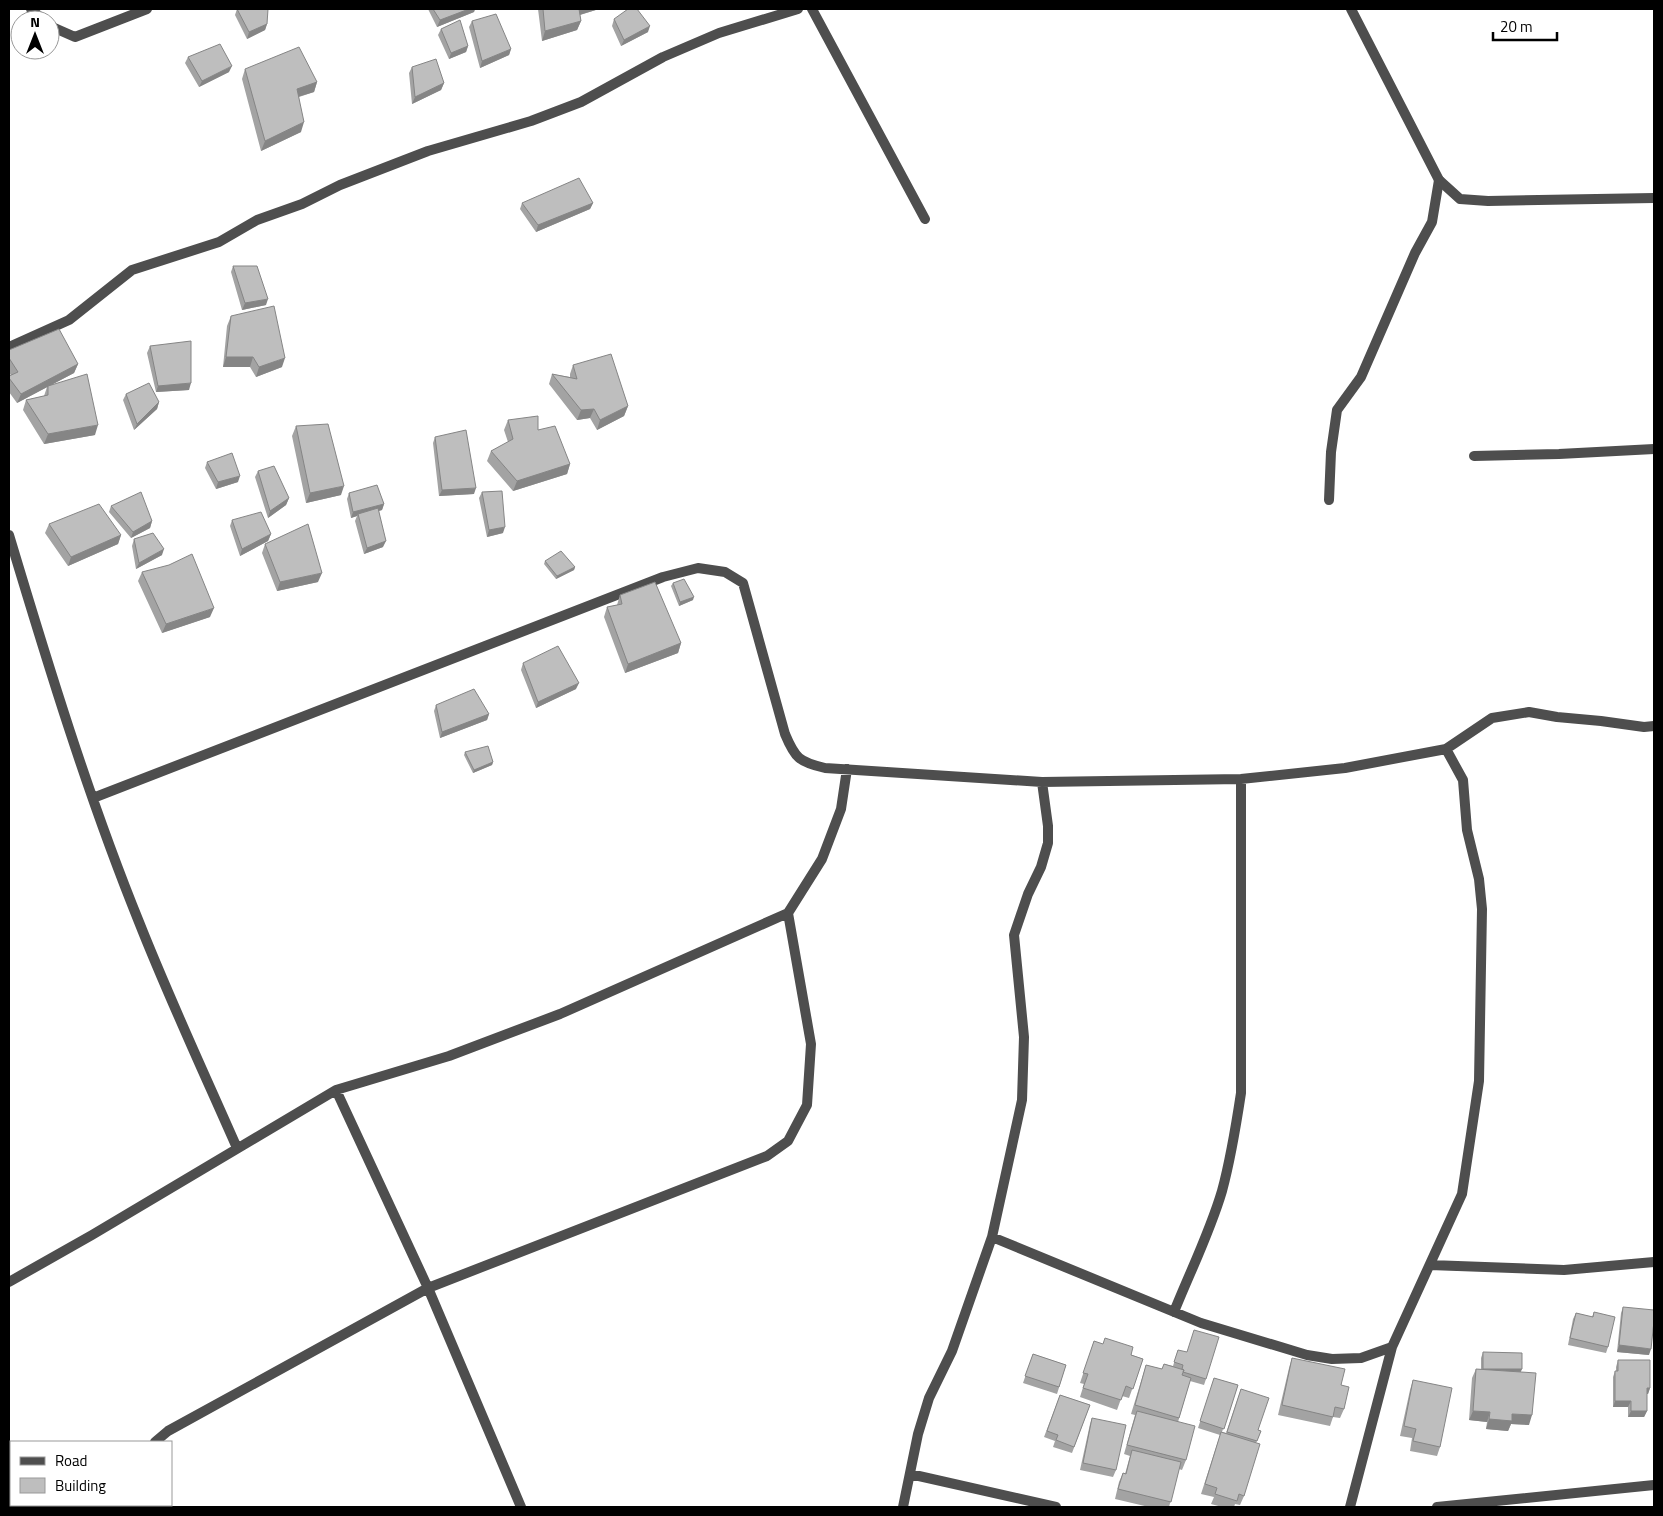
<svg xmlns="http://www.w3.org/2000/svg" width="1663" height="1516" viewBox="0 0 1663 1516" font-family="'Titillium Web',sans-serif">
	<rect width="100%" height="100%" fill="#fff"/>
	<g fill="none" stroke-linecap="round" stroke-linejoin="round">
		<!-- lane -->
		<path stroke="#4e4e4e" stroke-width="10" d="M 1329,500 L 1331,452 L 1337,410 L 1361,377 L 1415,253 L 1432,222 L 1439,180"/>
		<!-- street -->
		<path stroke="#4e4e4e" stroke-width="10" d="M 31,9 L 43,20
			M 812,9 L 925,219
			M 1351,9 L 1439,180 L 1460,199 L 1488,201 L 1654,198
			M 50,26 L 75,37 L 147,9
			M 9,347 L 69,320 L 132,270 L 219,242 L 257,220 L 302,204 L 340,185 L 428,151 L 531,121 L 581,102 L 663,57 L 719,33 L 798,9
			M 1474,456 L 1559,454 L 1654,449
			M 9,535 C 48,665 88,796 139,922 C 169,998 204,1073 237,1148
			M 93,798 L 663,577 L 698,568 L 725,572 L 743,583 L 785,734 C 795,758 799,762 825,768 L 1042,782 L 1241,779 L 1345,768 L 1446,749 L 1492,718 L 1529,712 L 1557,717 L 1601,721 L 1644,727 L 1654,726
			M 336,1090 L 428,1288 L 521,1507
			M 992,1237 L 1201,1323 L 1307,1355 L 1332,1359 L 1361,1358 L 1392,1347
			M 1430,1265 L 1564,1270 L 1654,1262
			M 9,1282 L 92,1235 L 336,1090 L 449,1056 L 560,1014 L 788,913
			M 1174,1312 C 1190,1272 1210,1232 1222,1191 C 1231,1158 1236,1126 1241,1093 L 1241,779
			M 155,1442 L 168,1431 L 428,1288 L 767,1156 L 788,1141 L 807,1105 L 811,1044 L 788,913 L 822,859 L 841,809 L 847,769
			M 910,1474 L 1056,1507
			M 75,1507 L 81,1505
			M 903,1507 L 918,1434 L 929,1398 L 952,1351 L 992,1237 L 1022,1100 L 1024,1037 L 1014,935 L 1028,894 L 1041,867 L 1048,843 L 1048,826 L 1042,782
			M 1350,1507 L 1392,1347 L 1462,1194 L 1479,1081 L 1482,909 L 1479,879 L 1467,830 L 1463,780 L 1446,749
			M 1437,1507 L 1654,1485"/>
	</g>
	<!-- wall -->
	<path fill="#a3a3a3" d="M 237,9 L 267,24 L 265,30 L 247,39 L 235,15 Z
		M 428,9 L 475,9 L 474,12 L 437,27 Z
		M 538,9 L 599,9 L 580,15 L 581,21 L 577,30 L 542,41 Z
		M 614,19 L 648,32 L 621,46 L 612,26 Z
		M 472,21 L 511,49 L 509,55 L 480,68 L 469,27 Z
		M 441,29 L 468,46 L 466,52 L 449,59 L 438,35 Z
		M 188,57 L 229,72 L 199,87 L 185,63 Z
		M 412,67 L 444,83 L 441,90 L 412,104 L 409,73 Z
		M 245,69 L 317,82 L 314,92 L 299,97 L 301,132 L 261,151 L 242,79 Z
		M 522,203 L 593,203 L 590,209 L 536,232 L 520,209 Z
		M 233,266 L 266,305 L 242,310 L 231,272 Z
		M 231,316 L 282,367 L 256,377 L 250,367 L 223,367 L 227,326 Z
		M 150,346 L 189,390 L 156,392 L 147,353 Z
		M 9,350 L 78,364 L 74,373 L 53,384 L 95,435 L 44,444 L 23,410 L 26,400 L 44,396 L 47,387 L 17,403 L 9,392 L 9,376 L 11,375 L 9,373 Z
		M 573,365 L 628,406 L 624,416 L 597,430 L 590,418 L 577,420 L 549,384 L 552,374 L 570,377 L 570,374 Z
		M 126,394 L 159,402 L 157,409 L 134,430 L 123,400 Z
		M 508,420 L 538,430 L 570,464 L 567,474 L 513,491 L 487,461 L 491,451 L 508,442 L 504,430 Z
		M 296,426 L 341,495 L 306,503 L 292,436 Z
		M 435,437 L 474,494 L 439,496 L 433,443 Z
		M 207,462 L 238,482 L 216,489 L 205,468 Z
		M 258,471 L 289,498 L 286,505 L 268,518 L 255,477 Z
		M 482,492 L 503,533 L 487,537 L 479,498 Z
		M 349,493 L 384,504 L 382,510 L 379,511 L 383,547 L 364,554 L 355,521 L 357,516 L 351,518 L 347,499 Z
		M 111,506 L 152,521 L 150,528 L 131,538 L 109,512 Z
		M 232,520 L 271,534 L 268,541 L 240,556 L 230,526 Z
		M 49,524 L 121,535 L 118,544 L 68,566 L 45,533 Z
		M 134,539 L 162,555 L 136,569 L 132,546 Z
		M 265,544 L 318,582 L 277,591 L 262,553 Z
		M 545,561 L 575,567 L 574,570 L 556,579 L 544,564 Z
		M 142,572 L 210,617 L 162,633 L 138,581 Z
		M 673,583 L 693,600 L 679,606 L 671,586 Z
		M 620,595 L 681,643 L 678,653 L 625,673 L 604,617 L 607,607 L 617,605 Z
		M 523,663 L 576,689 L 536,708 L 521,670 Z
		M 436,705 L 489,714 L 487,720 L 440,738 L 434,711 Z
		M 465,752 L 493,762 L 492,765 L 473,773 L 464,755 Z
		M 1623,1307 L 1649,1355 L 1617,1352 L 1621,1313 Z
		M 1594,1312 L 1608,1347 L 1606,1353 L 1568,1345 L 1573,1319 L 1576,1313 L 1592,1317 Z
		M 1094,1341 L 1143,1359 L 1129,1398 L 1122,1396 L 1117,1410 L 1080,1397 L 1084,1384 L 1080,1383 Z
		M 1178,1350 L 1206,1379 L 1204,1385 L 1190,1381 L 1178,1422 L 1186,1460 L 1182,1470 L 1179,1469 L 1169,1507 L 1149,1507 L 1115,1499 L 1119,1482 L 1123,1473 L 1125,1474 L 1130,1456 L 1124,1454 L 1135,1415 L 1131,1414 L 1146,1365 L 1162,1369 L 1164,1364 L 1173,1366 Z
		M 1483,1352 L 1521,1372 L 1529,1425 L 1511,1424 L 1508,1431 L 1486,1429 L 1487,1422 L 1469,1420 L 1472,1378 L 1476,1369 L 1481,1369 L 1481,1358 Z
		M 1033,1354 L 1066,1365 L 1057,1394 L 1023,1383 Z
		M 1292,1358 L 1341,1385 L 1344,1409 L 1340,1418 L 1333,1417 L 1330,1426 L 1278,1415 L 1289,1368 Z
		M 1618,1360 L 1650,1388 L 1648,1394 L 1647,1394 L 1647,1411 L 1644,1417 L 1628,1417 L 1628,1407 L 1613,1407 L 1613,1377 L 1615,1371 L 1616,1371 L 1616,1367 Z
		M 1214,1378 L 1238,1385 L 1222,1432 L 1226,1433 L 1241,1389 L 1258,1430 L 1261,1431 L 1256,1443 L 1244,1496 L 1240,1505 L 1235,1504 L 1234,1507 L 1222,1507 L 1211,1504 L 1214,1497 L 1201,1494 L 1220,1435 L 1198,1428 Z
		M 1413,1380 L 1440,1447 L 1437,1456 L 1410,1451 L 1412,1438 L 1400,1436 L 1410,1390 Z
		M 1060,1395 L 1090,1405 L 1072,1453 L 1053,1447 L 1055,1441 L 1044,1437 Z
		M 1092,1418 L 1116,1470 L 1113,1477 L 1080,1470 L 1090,1424 Z"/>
	<!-- shaded-wall -->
	<path fill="#858585" d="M 469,9 L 475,9 L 474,12 L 437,27 L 440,20 Z
		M 578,9 L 599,9 L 576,16 Z
		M 581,21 L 577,30 L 542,41 L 545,31 Z
		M 267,24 L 265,30 L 247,39 L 249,32 Z
		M 650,26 L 648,32 L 621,46 L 624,40 Z
		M 468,46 L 466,52 L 449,59 L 451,53 Z
		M 511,49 L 509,55 L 480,68 L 482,61 Z
		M 232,66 L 229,72 L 199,87 L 202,81 Z
		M 317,82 L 314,92 L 294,98 L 297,89 Z
		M 444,83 L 441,90 L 412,104 L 415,97 Z
		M 304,122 L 301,132 L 261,151 L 265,141 Z
		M 593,203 L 590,209 L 536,232 L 538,225 Z
		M 268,299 L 266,305 L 242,310 L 245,303 Z
		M 226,357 L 253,357 L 250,367 L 223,367 Z
		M 285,358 L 282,367 L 256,377 L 259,367 Z
		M 78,364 L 74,373 L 17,403 L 21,394 Z
		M 191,383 L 189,390 L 156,392 L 158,386 Z
		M 159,402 L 157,409 L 134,430 L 137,424 Z
		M 628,406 L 624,416 L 597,430 L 600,420 Z
		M 594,409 L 590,418 L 577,420 L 581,410 Z
		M 98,425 L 95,435 L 44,444 L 48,434 Z
		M 570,464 L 567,474 L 513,491 L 517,481 Z
		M 240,476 L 238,482 L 216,489 L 218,482 Z
		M 344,486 L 341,495 L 306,503 L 310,493 Z
		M 476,488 L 474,494 L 439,496 L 442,490 Z
		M 289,498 L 286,505 L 268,518 L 270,511 Z
		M 384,504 L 382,510 L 358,516 L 358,514 L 357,516 L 351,518 L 353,512 Z
		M 152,521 L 150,528 L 131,538 L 133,532 Z
		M 505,527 L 503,533 L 487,537 L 489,530 Z
		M 271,534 L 268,541 L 240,556 L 242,549 Z
		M 121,535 L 118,544 L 68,566 L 71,557 Z
		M 386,541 L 383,547 L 364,554 L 367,548 Z
		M 164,549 L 162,555 L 136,569 L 139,563 Z
		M 575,567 L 574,570 L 556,579 L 557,576 Z
		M 322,573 L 318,582 L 277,591 L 280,582 Z
		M 694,597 L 693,600 L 679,606 L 680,602 Z
		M 214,608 L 210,617 L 162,633 L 166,624 Z
		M 681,643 L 678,653 L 625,673 L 628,664 Z
		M 579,683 L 576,689 L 536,708 L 538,702 Z
		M 489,714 L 487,720 L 440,738 L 442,732 Z
		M 493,762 L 492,765 L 473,773 L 474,770 Z
		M 1619,1345 L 1651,1349 L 1649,1355 L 1617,1352 Z
		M 1483,1369 L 1522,1369 L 1519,1376 Z
		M 1647,1388 L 1650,1388 L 1648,1394 L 1644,1394 Z
		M 1615,1401 L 1631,1401 L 1628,1407 L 1613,1407 Z
		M 1473,1411 L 1490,1412 L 1487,1422 L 1469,1420 Z
		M 1631,1411 L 1647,1411 L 1644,1417 L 1628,1417 Z
		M 1512,1414 L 1532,1415 L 1529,1425 L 1511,1424 L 1508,1431 L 1486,1429 L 1489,1419 Z"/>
	<!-- building -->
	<path fill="#bebebe" stroke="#858585" d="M 237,9 L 268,9 L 267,24 L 249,32 Z
		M 433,9 L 469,9 L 440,20 Z
		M 543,9 L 579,9 L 581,21 L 545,31 Z
		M 628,9 L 637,9 L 650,26 L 624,40 L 614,19 Z
		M 496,14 L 511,49 L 482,61 L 472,21 Z
		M 460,20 L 468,46 L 451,53 L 441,29 Z
		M 220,44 L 232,66 L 202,81 L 188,57 Z
		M 299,47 L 317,82 L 297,89 L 304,122 L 265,141 L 245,69 Z
		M 436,59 L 444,83 L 415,97 L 412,67 Z
		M 579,178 L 593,203 L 538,225 L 522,203 Z
		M 233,266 L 257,266 L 268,299 L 245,303 Z
		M 274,306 L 285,358 L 259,367 L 253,357 L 226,357 L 231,316 Z
		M 59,329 L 78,364 L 21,394 L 9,378 L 9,376 L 18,372 L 9,358 L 9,350 Z
		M 191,341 L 191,383 L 158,386 L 150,346 Z
		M 611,354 L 628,406 L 600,420 L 594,409 L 581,410 L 552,374 L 577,379 L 573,365 Z
		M 87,374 L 98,425 L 48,434 L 26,400 L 48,395 L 48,386 Z
		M 149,383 L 159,402 L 137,424 L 126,394 Z
		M 538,416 L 538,430 L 555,426 L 570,464 L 517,481 L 491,451 L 513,439 L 508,420 Z
		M 328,424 L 344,486 L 310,493 L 296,426 Z
		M 466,430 L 476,488 L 442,490 L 435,437 Z
		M 232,453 L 240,476 L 218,482 L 207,462 Z
		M 274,466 L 289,498 L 270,511 L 258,471 Z
		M 377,485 L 384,504 L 353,512 L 349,493 Z
		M 502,491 L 505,527 L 489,530 L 482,492 Z
		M 141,492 L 152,521 L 133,532 L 111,506 Z
		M 99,504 L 121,535 L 71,557 L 49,524 Z
		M 378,508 L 386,541 L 367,548 L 358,514 Z
		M 261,512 L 271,534 L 242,549 L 232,520 Z
		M 308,524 L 322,573 L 280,582 L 265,544 Z
		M 153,533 L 164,549 L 139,563 L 134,539 Z
		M 561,551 L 575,567 L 557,576 L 545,561 Z
		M 192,554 L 214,608 L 166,624 L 142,572 L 169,565 Z
		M 684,579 L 694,597 L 680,602 L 673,583 Z
		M 655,582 L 681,643 L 628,664 L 607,607 L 622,604 L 620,595 Z
		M 558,646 L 579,683 L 538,702 L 523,663 Z
		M 474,689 L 489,714 L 442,732 L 436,705 Z
		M 488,746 L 493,762 L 474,770 L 465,752 Z
		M 1623,1307 L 1654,1310 L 1654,1321 L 1651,1349 L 1619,1345 Z
		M 1594,1312 L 1615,1317 L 1608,1347 L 1570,1338 L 1576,1313 L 1593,1317 Z
		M 1194,1330 L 1219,1337 L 1206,1379 L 1183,1372 L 1184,1370 L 1182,1369 L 1183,1365 L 1174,1362 L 1178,1350 L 1187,1352 Z
		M 1105,1338 L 1133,1347 L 1131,1355 L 1143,1359 L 1133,1389 L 1126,1386 L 1121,1400 L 1083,1388 L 1088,1374 L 1083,1373 L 1094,1341 L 1103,1344 Z
		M 1483,1352 L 1522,1353 L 1522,1369 L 1483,1369 Z
		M 1033,1354 L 1066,1365 L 1059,1387 L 1025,1376 Z
		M 1292,1358 L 1345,1369 L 1341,1385 L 1349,1387 L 1344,1409 L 1335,1407 L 1333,1417 L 1282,1405 Z
		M 1618,1360 L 1650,1360 L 1650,1388 L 1647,1388 L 1647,1411 L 1631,1411 L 1631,1401 L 1615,1401 L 1615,1371 L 1618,1371 Z
		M 1164,1364 L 1184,1370 L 1182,1375 L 1191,1378 L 1179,1418 L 1135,1405 L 1146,1365 L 1162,1369 Z
		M 1476,1369 L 1536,1373 L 1532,1415 L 1512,1414 L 1512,1421 L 1489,1419 L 1490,1412 L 1473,1411 Z
		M 1214,1378 L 1238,1385 L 1224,1429 L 1200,1421 Z
		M 1413,1380 L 1452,1388 L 1440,1447 L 1413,1441 L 1416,1429 L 1404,1426 Z
		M 1241,1389 L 1269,1398 L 1258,1430 L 1261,1431 L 1257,1441 L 1227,1432 Z
		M 1060,1395 L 1090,1405 L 1074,1447 L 1056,1440 L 1058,1435 L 1047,1431 Z
		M 1137,1411 L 1195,1426 L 1186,1460 L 1127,1445 Z
		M 1092,1418 L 1126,1425 L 1116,1470 L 1083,1463 Z
		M 1221,1432 L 1260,1444 L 1244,1496 L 1239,1494 L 1237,1501 L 1215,1494 L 1217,1488 L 1205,1484 Z
		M 1132,1450 L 1181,1462 L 1171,1502 L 1118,1489 L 1123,1473 L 1126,1474 Z"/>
	<!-- border -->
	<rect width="1663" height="1516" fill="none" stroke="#000000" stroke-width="20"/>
	<!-- legend -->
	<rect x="10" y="1441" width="162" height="65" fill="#ffffff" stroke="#999999"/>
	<rect x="20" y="1457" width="25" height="8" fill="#4e4e4e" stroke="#999999"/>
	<text x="55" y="1466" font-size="15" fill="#000000">Road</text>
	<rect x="20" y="1478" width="25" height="15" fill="#bebebe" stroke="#999999"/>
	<text x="55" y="1491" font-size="15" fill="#000000">Building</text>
	<!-- north arrow -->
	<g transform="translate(35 35)"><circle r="24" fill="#ffffff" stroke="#999999"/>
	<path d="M0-4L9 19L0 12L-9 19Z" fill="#000000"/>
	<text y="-8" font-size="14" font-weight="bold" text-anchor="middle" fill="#000000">N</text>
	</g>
	<!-- scale -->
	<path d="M1493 32v8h64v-8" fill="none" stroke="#000000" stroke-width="2.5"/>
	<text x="1500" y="32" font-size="15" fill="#000000" stroke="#ffffff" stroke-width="4" paint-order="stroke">20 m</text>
</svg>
